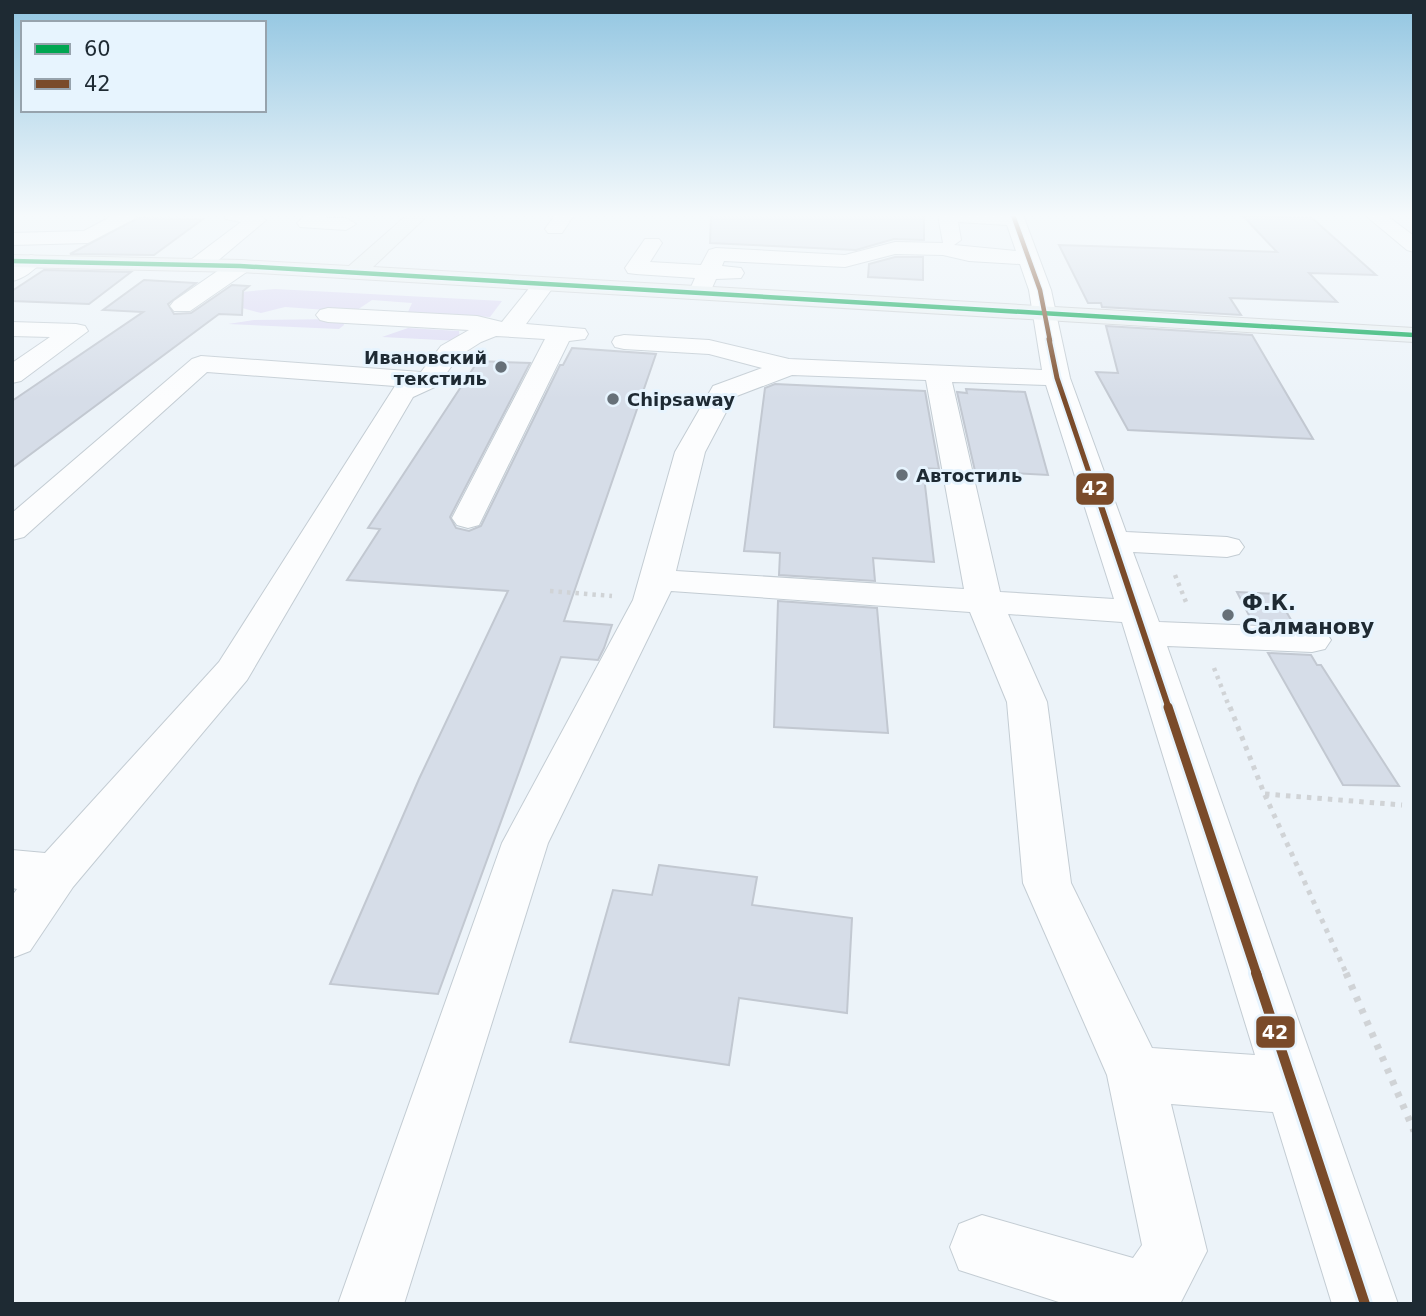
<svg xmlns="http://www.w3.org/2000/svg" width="1426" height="1316" viewBox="0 0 1426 1316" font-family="'DejaVu Sans',sans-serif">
	<rect width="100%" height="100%" fill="#ecf3f9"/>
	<!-- green -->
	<path fill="#dddaf4" d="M 275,289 L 502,301 L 490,317 L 408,312 L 412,303 L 372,300 L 354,312 L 285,307 L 261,313 L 231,305 L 241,292 Z
		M 343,319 L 344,325 L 339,329 L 228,324 L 254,320 Z
		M 408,328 L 459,331 L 460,341 L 382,337 Z"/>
	<!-- building -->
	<path fill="#d6dde8" stroke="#c2c8d1" stroke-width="2" d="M 711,215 L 924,215 L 924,240 L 894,239 L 856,250 L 710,243 Z
		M 1243,216 L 1312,218 L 1376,275 L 1309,273 L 1337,302 L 1230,298 L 1241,315 L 1102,307 L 1101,303 L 1088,303 L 1059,245 L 1277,252 Z
		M 138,218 L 203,219 L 154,255 L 70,254 Z
		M 895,257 L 923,257 L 923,280 L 868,277 L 869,264 Z
		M 44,270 L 131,272 L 89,304 L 12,301 L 12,291 Z
		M 144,280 L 196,283 L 168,304 L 174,314 L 191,313 L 232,285 L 249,286 L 243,291 L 242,315 L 219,314 L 12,468 L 12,401 L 143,312 L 103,310 Z
		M 1106,326 L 1252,335 L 1313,439 L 1128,430 L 1096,372 L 1118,373 Z
		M 572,348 L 656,354 L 564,621 L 612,625 L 604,648 L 598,660 L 561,657 L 438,994 L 330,984 L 419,779 L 508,591 L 347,580 L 380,529 L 368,528 L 478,361 L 530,363 L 450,517 L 456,528 L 469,531 L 481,526 L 560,365 L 563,365 Z
		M 775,384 L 925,391 L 939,469 L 923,468 L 934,562 L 873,558 L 875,581 L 779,575 L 780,553 L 744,551 L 765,388 Z
		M 966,389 L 1025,392 L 1048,475 L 975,471 L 957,392 L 967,393 Z
		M 1237,592 L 1276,594 L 1294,625 L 1253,623 Z
		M 778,601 L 877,608 L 888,733 L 774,727 Z
		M 1268,653 L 1311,655 L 1317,665 L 1321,665 L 1399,786 L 1343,785 Z
		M 659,865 L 757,877 L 752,905 L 852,918 L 847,1013 L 739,998 L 729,1065 L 570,1042 L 613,890 L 652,895 Z"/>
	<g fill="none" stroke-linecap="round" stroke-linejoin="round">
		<!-- minor casing -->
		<g stroke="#c3ccd3" stroke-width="2">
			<path id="minor" d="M 114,215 L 137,215 L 134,219 L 88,243 L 12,245 L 12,233 L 84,231 Z
				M 224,215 L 257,215 L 266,220 L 208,269 L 192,269 L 189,264 L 192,259 L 241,222 L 226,219 Z
				M 306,215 L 327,215 L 326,218 L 346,218 L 356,224 L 346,230 L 300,227 L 297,223 Z
				M 555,215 L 574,215 L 562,233 L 548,233 L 545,229 Z
				M 938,215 L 1023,215 L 1051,290 L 1070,378 L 1126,532 L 1227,537 L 1239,540 L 1244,547 L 1239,554 L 1227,557 L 1133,552 L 1159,622 L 1312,628 L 1325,631 L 1331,640 L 1325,649 L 1312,652 L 1167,646 L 1398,1304 L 1332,1304 L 1273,1112 L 1171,1104 L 1207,1251 L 1180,1304 L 1065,1304 L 959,1270 L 950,1247 L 959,1224 L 982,1215 L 1133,1258 L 1142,1245 L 1107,1075 L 1023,883 L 1007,702 L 970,612 L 671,591 L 548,843 L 404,1304 L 338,1304 L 502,843 L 633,600 L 675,452 L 713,386 L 762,368 L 709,354 L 624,349 L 615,347 L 612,342 L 615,337 L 624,335 L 709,340 L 789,359 L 1042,370 L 1029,290 L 1020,264 L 969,261 L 943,255 L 895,254 L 845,267 L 724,261 L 722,266 L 741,268 L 744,273 L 741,278 L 716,279 L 707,299 L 691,299 L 688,294 L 695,278 L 636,274 L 628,273 L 625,268 L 645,239 L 659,239 L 662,243 L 650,262 L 701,265 L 709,250 L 716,248 L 845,255 L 895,242 L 943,243 ZM 958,222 L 1007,225 L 1016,251 L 954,245 L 961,240 ZM 792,375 L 926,380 L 964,589 L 676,571 L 705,452 L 734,397 ZM 952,382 L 1046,385 L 1114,599 L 1000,592 ZM 1008,614 L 1122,622 L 1255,1055 L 1152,1048 L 1071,883 L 1047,702 Z
				M 1365,215 L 1386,215 L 1414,236 L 1414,252 L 1407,250 Z
				M 31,255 L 38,257 L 42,261 C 35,270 23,279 12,281 L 12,265 Z
				M 240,260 L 248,261 L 251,266 L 248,271 L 190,311 L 174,311 L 170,306 L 174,301 L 232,261 Z
				M 543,279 L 551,281 L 554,286 L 526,324 L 585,329 L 588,334 L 585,339 L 569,341 L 479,525 L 468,528 L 457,525 L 452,518 L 545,339 L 496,336 L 481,342 L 459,356 L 437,386 L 413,397 L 247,680 L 73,887 L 30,951 L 12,958 L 12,896 L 17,889 L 12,888 L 12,850 L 45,853 L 219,662 L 395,386 L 207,372 L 24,537 L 12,540 L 12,513 L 192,359 L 201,356 L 421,372 L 441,346 L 469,330 L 328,322 L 320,320 L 316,315 L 320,310 L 328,308 L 477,316 L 502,322 L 535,281 Z
				M 12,322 L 76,324 L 85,326 L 88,331 L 21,381 L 12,383 L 12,363 L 50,337 L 12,336 Z"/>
		</g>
		<!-- major casing -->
		<g stroke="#cbd0d4" stroke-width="2">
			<path id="major" d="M 407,215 L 428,215 L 373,267 L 1414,328 L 1414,342 L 240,272 L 12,267 L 12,255 L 240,260 L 349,266 Z"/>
		</g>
		<!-- path-far2 -->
		<path stroke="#d0d3d6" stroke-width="4.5" stroke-dasharray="3.5 5" stroke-linecap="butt" d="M 1175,575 L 1186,602
			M 550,591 L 612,596
			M 1214,668 L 1230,709"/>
		<!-- path-far1 -->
		<path stroke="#d0d3d6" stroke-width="5" stroke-dasharray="4.5 6" stroke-linecap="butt" d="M 1230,707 L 1264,793 L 1347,975
			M 1265,794 L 1402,805"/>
		<!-- path -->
		<path stroke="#d0d3d6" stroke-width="7" stroke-dasharray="5 8" stroke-linecap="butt" d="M 1346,973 L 1414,1131"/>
		<!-- minor -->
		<use href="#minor" fill="#fcfdfe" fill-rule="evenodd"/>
		<!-- major -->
		<use href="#major" fill="#e9f0f2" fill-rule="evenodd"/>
		<!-- bus-1 casing -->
		<g stroke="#e7f4fe" stroke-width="7">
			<path id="bus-1" d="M 12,261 L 240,266 L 1414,335"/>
		</g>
		<!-- bus-2-far4 casing -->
		<g stroke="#e7f4fe" stroke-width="7">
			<path id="bus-2-far4" d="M 1013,215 L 1040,290 L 1050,341"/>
		</g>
		<!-- bus-2-far3 casing -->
		<g stroke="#e7f4fe" stroke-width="9">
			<path id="bus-2-far3" d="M 1049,339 L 1057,378 L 1099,502"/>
		</g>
		<!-- bus-2-far2 casing -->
		<g stroke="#e7f4fe" stroke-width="11">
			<path id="bus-2-far2" d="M 1099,500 L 1169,709"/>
		</g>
		<!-- bus-2-far1 casing -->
		<g stroke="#e7f4fe" stroke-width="14">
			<path id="bus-2-far1" d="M 1168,707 L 1257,975"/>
		</g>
		<!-- bus-2 casing -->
		<g stroke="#e7f4fe" stroke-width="16">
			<path id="bus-2" d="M 1256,973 L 1365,1304"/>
		</g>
		<!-- bus-1 -->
		<use href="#bus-1" stroke="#00a651" stroke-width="4.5"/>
		<!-- bus-2-far4 -->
		<use href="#bus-2-far4" stroke="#7a4b2a" stroke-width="4.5"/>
		<!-- bus-2-far3 -->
		<use href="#bus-2-far3" stroke="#7a4b2a" stroke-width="5"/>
		<!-- bus-2-far2 -->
		<use href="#bus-2-far2" stroke="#7a4b2a" stroke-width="6"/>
		<!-- bus-2-far1 -->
		<use href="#bus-2-far1" stroke="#7a4b2a" stroke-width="9"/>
		<!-- bus-2 -->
		<use href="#bus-2" stroke="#7a4b2a" stroke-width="10"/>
	</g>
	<!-- sky -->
	<linearGradient id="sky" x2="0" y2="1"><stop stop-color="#91c5e1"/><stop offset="0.54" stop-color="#f6fafc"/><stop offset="1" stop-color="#f6fafc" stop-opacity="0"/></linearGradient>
	<rect width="1426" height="399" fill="url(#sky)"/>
	<!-- markers -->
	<g fill="#667078" stroke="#e7f4fe" stroke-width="2.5">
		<circle cx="501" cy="367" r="7"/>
		<circle cx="613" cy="399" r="7"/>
		<circle cx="902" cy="475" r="7"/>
		<circle cx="1228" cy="615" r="7"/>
	</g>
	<g text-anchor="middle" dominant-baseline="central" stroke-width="6" stroke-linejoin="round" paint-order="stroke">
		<!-- far-poi labels -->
		<g font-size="18" font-weight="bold" fill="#1e2a33" stroke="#e7f4fe" text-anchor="start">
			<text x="487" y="357" text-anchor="end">Ивановский<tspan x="487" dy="21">текстиль</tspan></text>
			<text x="627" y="399">Chipsaway</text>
			<text x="916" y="475">Автостиль</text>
		</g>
		<!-- poi labels -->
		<g font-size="21" font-weight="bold" fill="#1e2a33" stroke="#e7f4fe" text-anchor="start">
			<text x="1242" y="603">Ф.К.<tspan x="1242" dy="24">Салманову</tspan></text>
		</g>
	</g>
	<g stroke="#e7f4fe" stroke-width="2.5">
		<rect x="1075" y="472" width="40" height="34" rx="7" fill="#7a4b2a"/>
		<rect x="1255" y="1015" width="41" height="34" rx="7" fill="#7a4b2a"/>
	</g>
	<g font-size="19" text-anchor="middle" font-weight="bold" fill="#fff">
		<text x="1095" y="495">42</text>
		<text x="1275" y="1039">42</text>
	</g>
	<!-- border -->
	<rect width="1426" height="1316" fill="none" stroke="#1e2a33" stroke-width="28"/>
	<!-- legend -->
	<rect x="21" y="21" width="245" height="91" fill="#e7f4fe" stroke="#97a3ad" stroke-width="2"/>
	<rect x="35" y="44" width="35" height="10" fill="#00a651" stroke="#97a3ad" stroke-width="2"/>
	<text x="84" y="56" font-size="21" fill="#1e2a33">60</text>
	<rect x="35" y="79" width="35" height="10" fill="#7a4b2a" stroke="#97a3ad" stroke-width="2"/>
	<text x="84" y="91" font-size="21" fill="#1e2a33">42</text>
</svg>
